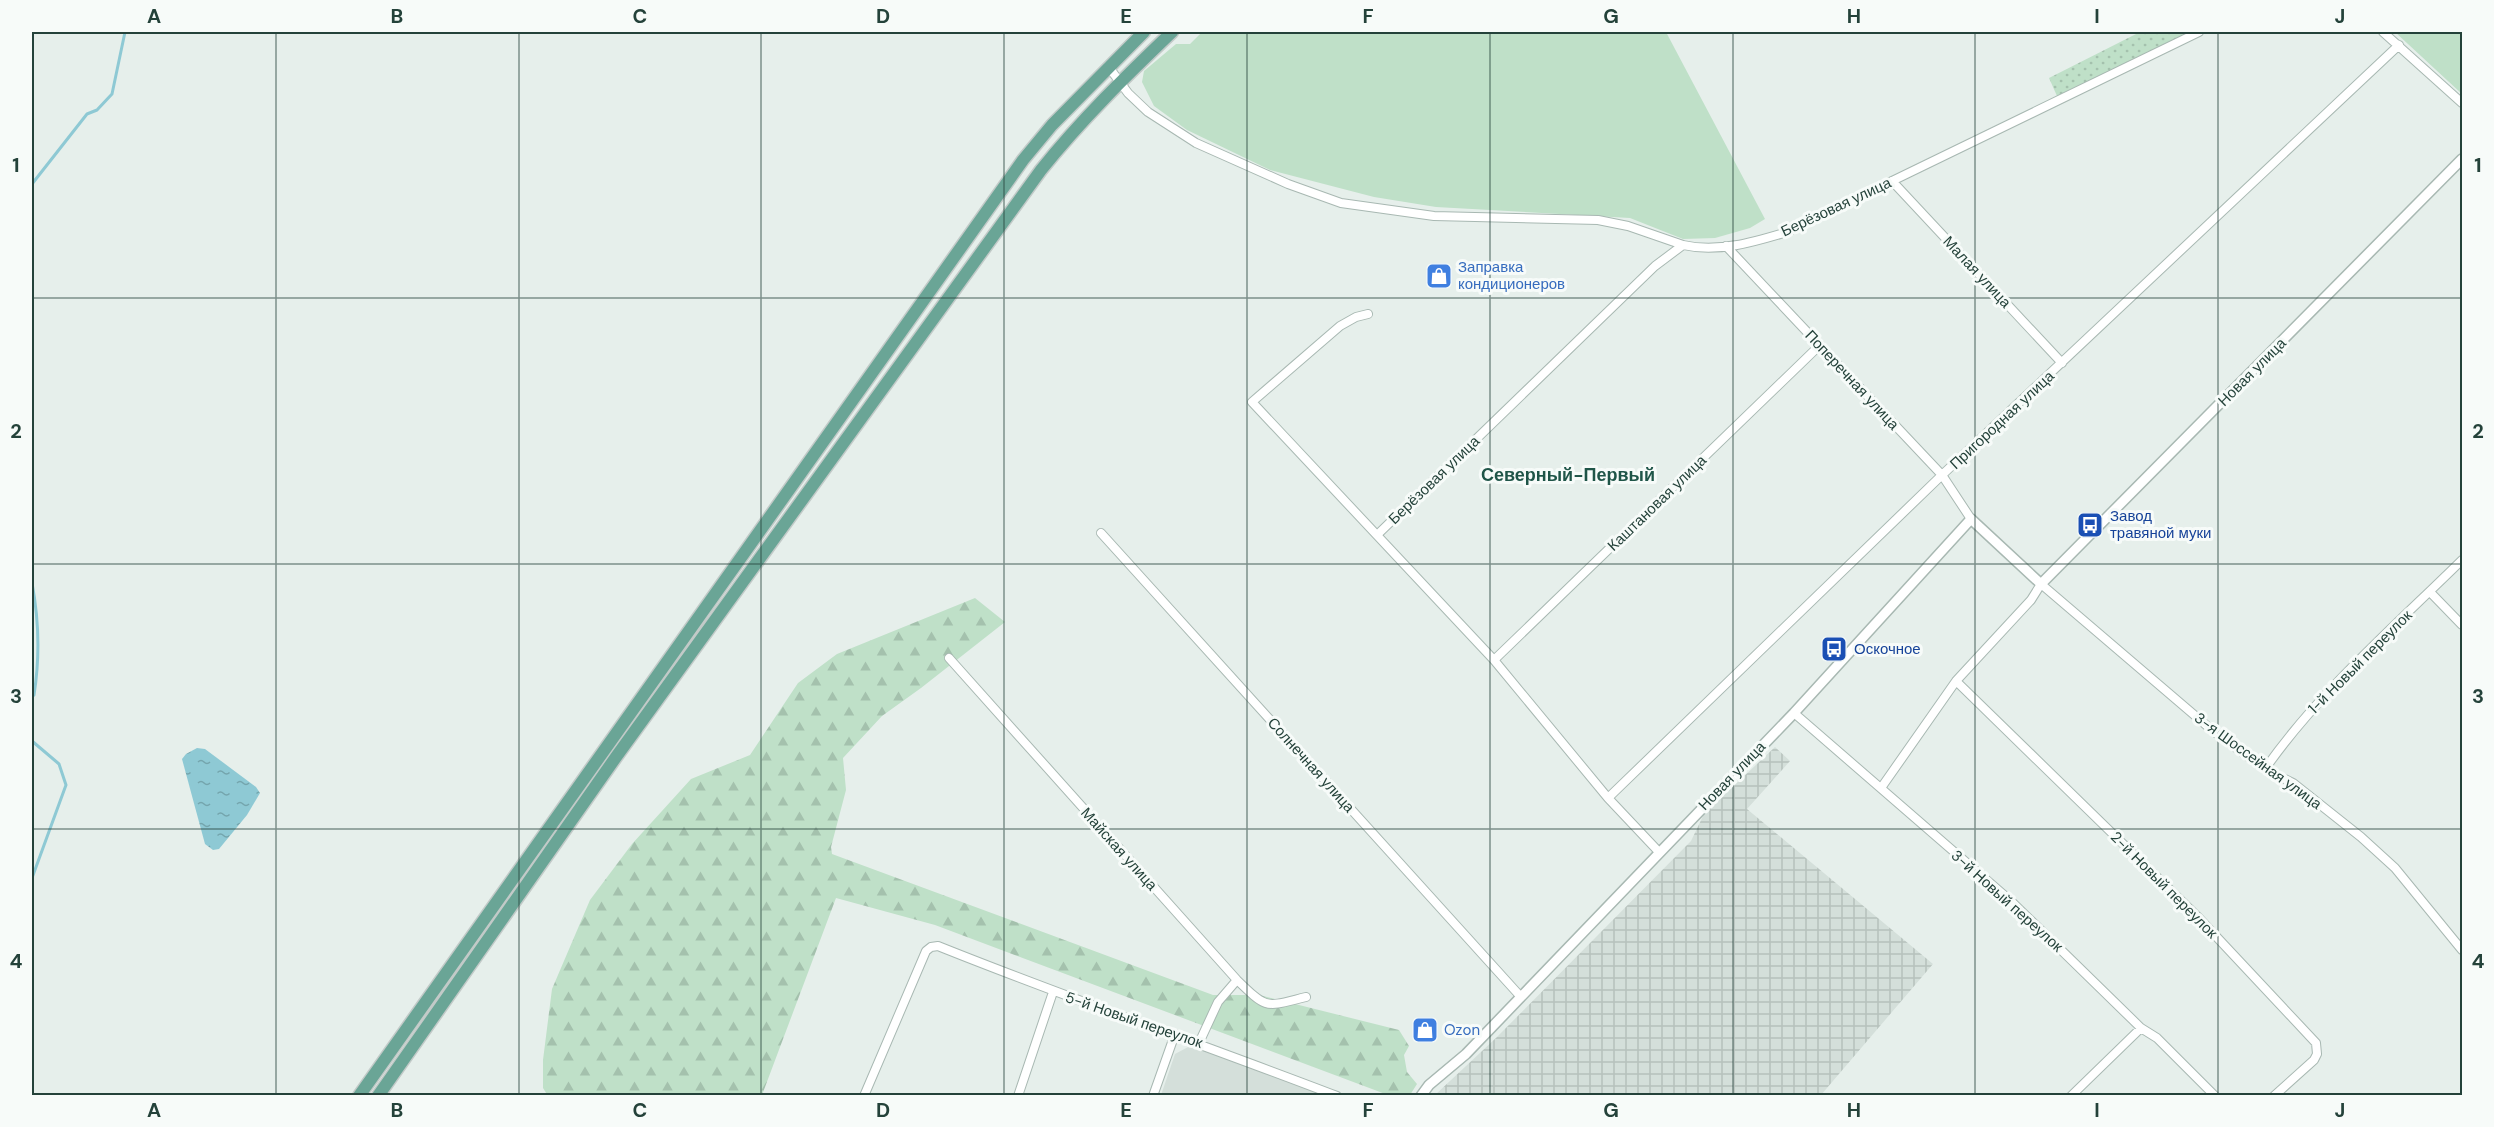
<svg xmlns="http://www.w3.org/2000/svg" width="2494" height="1127" viewBox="0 0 2494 1127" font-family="'DM Sans',sans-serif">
	<defs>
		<pattern id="industrial-grid" width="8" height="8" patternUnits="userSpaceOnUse" patternTransform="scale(1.5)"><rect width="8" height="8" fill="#d4dfda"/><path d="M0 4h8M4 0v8" fill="none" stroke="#b6c1bc"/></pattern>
		<pattern id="forest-firs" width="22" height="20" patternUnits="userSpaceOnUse" patternTransform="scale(1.5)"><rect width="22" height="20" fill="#bfe0c8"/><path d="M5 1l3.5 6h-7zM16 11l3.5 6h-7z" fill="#a4c1ad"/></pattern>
		<pattern id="park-dots" width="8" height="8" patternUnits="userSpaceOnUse" patternTransform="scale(1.5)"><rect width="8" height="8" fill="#bfe0c8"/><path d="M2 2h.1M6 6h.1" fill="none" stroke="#a4c1ad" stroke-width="1.8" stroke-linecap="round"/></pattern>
		<pattern id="water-ripples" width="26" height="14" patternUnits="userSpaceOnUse" patternTransform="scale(1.5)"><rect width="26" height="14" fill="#8ec9d4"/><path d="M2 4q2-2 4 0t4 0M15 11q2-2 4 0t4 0" fill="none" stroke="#74a5ad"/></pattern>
	</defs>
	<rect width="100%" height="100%" fill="#e6efeb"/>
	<!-- built -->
	<path fill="#d4dfda" d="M 1190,1046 L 1323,1095 L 1161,1095 L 1175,1054 Z"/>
	<!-- industrial -->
	<path fill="url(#industrial-grid)" d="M 1775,747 L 1790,761 L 1747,809 L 1933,964 L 1821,1095 L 1435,1095 L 1497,1037 L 1691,841 L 1704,814 Z"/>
	<!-- green -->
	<path fill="#bfe0c8" d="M 1202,32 L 1666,32 L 1765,219 L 1750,228 L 1715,238 L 1683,239 L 1630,218 L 1436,207 L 1374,197 L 1270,170 L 1187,130 L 1154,106 L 1142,82 L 1144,71 L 1176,44 L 1190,44 Z
		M 2395,32 L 2462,32 L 2462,94 Z"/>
	<!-- forest -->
	<path fill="url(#forest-firs)" d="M 975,598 L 1005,622 L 921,688 L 882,716 L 843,758 L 846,790 L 831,847 L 832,854 L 1213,995 L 1259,995 L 1399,1030 L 1409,1046 L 1404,1055 L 1407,1072 L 1417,1084 L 1410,1095 L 1388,1095 L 935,925 L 836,898 L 762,1095 L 548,1096 L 543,1088 L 543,1060 L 552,989 L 590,900 L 632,844 L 691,779 L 750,755 L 798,683 L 837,654 Z"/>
	<!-- park -->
	<path fill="url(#park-dots)" d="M 2140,32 L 2191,32 L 2057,96 L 2049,78 Z"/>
	<!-- water -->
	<path fill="url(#water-ripples)" d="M 197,748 L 205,749 L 256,787 L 260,793 L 247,815 L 219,849 L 213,850 L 205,844 L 182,759 L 186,754 Z"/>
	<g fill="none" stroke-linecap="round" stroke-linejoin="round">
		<!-- stream -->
		<path stroke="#8ec9d4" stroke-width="3" d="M 32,184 L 87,114 L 97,110 L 112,94 L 125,32
			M 32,583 C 39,620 40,657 34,695 L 32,697
			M 32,741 L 59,764 L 66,785 L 32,878"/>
		<!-- minor casing -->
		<g stroke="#a8b8b2" stroke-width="10">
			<path id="minor" d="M 2383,32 L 2462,103
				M 1108,66 L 1128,93 L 1148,112 L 1196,143 L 1288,184 L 1341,203 L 1434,216 L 1598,220 L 1628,226 L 1683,245
				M 1892,181 L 2062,363
				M 1726,246 L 1942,475 L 1971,519
				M 1368,314 L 1356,317 L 1340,326 L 1252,402 L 1494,660 L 1608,798 L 1659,852
				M 1101,533 L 1521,997
				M 1377,535 L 1655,266 L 1683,245 C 1718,253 1754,242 1787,232 L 2199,32
				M 2430,592 L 2462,625
				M 949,658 L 1237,980 C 1268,1010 1265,1007 1306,997
				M 1494,660 L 1820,345
				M 1956,681 L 2197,916 L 2316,1043 L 2317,1054 L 2314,1060 L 2274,1096
				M 1794,713 L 2012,902 L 2141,1028 L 2157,1038 L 2215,1096
				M 2265,769 C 2318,693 2396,625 2462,560
				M 1881,788 L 1956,681 L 2031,600 L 2041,584 L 2213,731 L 2265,769 L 2293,783 L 2361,837 L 2395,868 L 2462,950
				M 1608,798 L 1942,475 L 2399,45
				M 1199,1043 L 1218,1002 L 1237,980
				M 864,1096 L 926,951 L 931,947 L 938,946 C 1070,999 1204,1045 1337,1096
				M 1018,1096 L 1053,992
				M 1153,1096 L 1175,1034
				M 2071,1096 L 2141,1028"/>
		</g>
		<!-- tertiary casing -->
		<g stroke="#a8b8b2" stroke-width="12">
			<path id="tertiary" d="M 1421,1096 L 1429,1085 L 1466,1054 L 1794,713 L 1971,519 L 2041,584 L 2462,159"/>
		</g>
		<!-- primary casing -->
		<g stroke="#c2cac8" stroke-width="15">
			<path id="primary" d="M 359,1096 L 1023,160 L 1052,125 L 1144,32
				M 378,1096 L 616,757 L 1041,170 C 1081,120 1126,76 1172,32"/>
		</g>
		<!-- minor -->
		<use href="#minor" stroke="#fff" stroke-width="8"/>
		<!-- tertiary -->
		<use href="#tertiary" stroke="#fff" stroke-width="9"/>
		<!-- primary -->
		<use href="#primary" stroke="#6aa596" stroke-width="12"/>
	</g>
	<!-- grid -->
	<path fill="none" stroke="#24423a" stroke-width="1.5" stroke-opacity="0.55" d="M 276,32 L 276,1096M 519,32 L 519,1096M 761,32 L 761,1096M 1004,32 L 1004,1096M 1247,32 L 1247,1096M 1490,32 L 1490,1096M 1733,32 L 1733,1096M 1975,32 L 1975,1096M 2218,32 L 2218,1096M 32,298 L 2462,298M 32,564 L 2462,564M 32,829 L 2462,829"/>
	<!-- icons -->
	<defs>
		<g id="shop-square" transform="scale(1.35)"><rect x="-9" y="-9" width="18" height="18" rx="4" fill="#3f7fe0" stroke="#f7fbf9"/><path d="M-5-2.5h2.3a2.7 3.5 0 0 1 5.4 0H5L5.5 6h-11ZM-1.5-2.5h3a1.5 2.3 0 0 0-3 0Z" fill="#fff"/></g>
		<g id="bus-square" transform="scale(1.35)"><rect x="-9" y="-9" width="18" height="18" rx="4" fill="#1a4fb4" stroke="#f7fbf9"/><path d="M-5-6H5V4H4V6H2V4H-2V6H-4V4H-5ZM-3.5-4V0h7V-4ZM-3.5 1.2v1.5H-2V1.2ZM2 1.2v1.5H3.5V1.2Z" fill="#fff"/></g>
	</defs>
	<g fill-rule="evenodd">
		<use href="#shop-square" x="1439" y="276"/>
		<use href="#bus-square" x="2090" y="525"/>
		<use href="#bus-square" x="1834" y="649"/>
		<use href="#shop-square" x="1425" y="1030"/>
	</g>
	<g text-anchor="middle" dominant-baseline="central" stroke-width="6" stroke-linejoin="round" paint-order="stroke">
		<!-- street labels -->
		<g font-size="15" fill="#24423a" stroke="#f7fbf9">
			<text transform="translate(1836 207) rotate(-25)">Берёзовая улица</text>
			<text transform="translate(1977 272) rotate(47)">Малая улица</text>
			<text transform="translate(2252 372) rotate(-45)">Новая улица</text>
			<text transform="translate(1852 380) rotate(47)">Поперечная улица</text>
			<text transform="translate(2002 420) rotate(-43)">Пригородная улица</text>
			<text transform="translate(1434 480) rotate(-44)">Берёзовая улица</text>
			<text transform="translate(1657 503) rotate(-44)">Каштановая улица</text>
			<text transform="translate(2360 662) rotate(-45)">1-й Новый переулок</text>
			<text transform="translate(2258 761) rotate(36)">3-я Шоссейная улица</text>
			<text transform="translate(1311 765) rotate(48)">Солнечная улица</text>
			<text transform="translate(1732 776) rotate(-46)">Новая улица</text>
			<text transform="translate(1119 849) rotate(48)">Майская улица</text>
			<text transform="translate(2164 885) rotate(45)">2-й Новый переулок</text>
			<text transform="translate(2007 901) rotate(42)">3-й Новый переулок</text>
			<text transform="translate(1134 1020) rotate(19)">5-й Новый переулок</text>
		</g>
		<!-- shop labels -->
		<g font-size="15" fill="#366cbe" stroke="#f7fbf9" text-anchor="start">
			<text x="1458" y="267">Заправка<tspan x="1458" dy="17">кондиционеров</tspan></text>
			<text x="1444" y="1030">Ozon</text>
		</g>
		<!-- transit labels -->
		<g font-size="15" fill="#164399" stroke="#f7fbf9" text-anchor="start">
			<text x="2110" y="516">Завод<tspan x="2110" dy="17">травяной муки</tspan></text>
			<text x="1854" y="649">Оскочное</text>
		</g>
		<!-- quarter labels -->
		<g font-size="18" font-weight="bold" fill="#1f5548" stroke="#f7fbf9">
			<text x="1568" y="475">Северный-Первый</text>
		</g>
	</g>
	<!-- border -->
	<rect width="2494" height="1127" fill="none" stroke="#f7fbf9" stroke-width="66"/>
	<rect x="33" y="33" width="2428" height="1061" fill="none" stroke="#24423a" stroke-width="2"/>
	<g font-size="20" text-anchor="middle" font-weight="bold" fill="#24423a">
		<text x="154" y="23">A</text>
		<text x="397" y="23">B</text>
		<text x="640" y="23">C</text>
		<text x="883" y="23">D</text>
		<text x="1126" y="23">E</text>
		<text x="1368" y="23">F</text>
		<text x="1611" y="23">G</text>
		<text x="1854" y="23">H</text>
		<text x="2097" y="23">I</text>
		<text x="2340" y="23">J</text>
		<text x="16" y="172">1</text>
		<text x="2478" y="172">1</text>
		<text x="16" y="438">2</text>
		<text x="2478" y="438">2</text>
		<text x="16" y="703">3</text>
		<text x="2478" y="703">3</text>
		<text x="16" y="968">4</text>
		<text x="2478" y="968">4</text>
		<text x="154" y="1117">A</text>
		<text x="397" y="1117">B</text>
		<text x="640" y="1117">C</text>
		<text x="883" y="1117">D</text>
		<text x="1126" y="1117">E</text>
		<text x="1368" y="1117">F</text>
		<text x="1611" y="1117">G</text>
		<text x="1854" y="1117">H</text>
		<text x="2097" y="1117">I</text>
		<text x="2340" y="1117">J</text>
	</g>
</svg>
